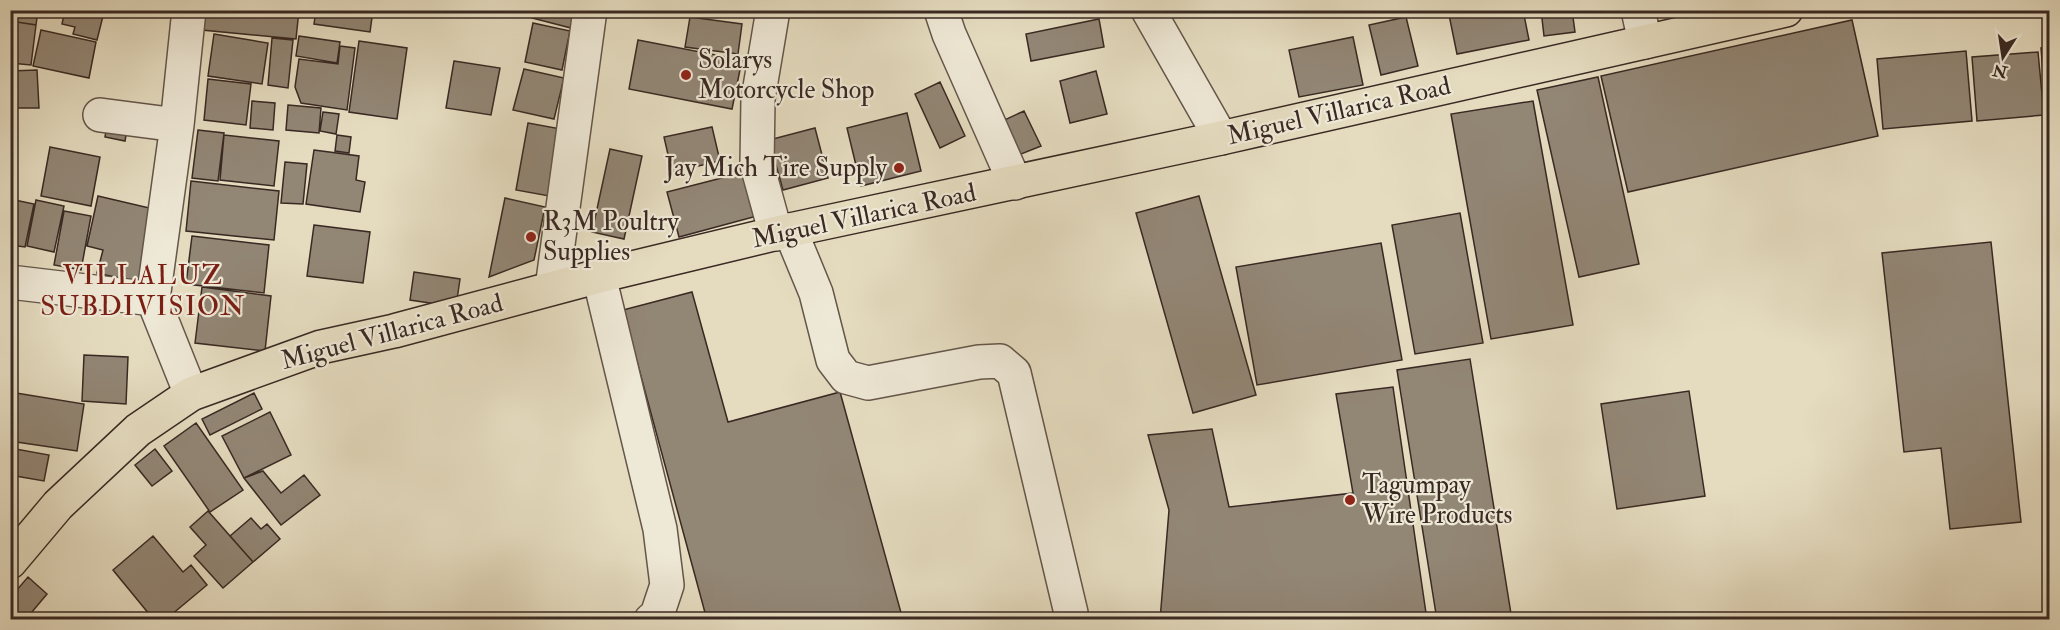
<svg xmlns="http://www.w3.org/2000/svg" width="2060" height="630" viewBox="0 0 2060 630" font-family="'IM FELL Double Pica',serif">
	<rect width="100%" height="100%" fill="#e5dcc0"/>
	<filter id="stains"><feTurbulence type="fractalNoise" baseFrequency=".00333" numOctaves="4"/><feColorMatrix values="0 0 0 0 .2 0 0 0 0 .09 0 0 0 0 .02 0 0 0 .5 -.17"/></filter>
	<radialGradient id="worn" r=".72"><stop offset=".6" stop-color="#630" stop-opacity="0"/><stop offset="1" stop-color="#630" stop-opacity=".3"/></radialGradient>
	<!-- building -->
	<path fill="#928675" stroke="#392923" stroke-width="1.5" d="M 12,10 L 38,10 L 36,25 L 10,21 Z
		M 65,10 L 79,10 L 103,16 L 97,40 L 73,34 L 75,27 L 62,24 Z
		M 204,10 L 299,10 L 296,39 L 202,30 Z
		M 316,10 L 373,10 L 370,32 L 314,24 Z
		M 534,10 L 575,10 L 571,28 L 532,18 Z
		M 807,10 L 826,10 L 825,14 Z
		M 1448,10 L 1523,10 L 1529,40 L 1457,54 Z
		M 1541,10 L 1572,10 L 1575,32 L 1544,36 Z
		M 690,17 L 742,24 L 738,54 L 685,47 Z
		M 1406,17 L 1418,66 L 1381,75 L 1369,25 Z
		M 1099,19 L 1104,47 L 1031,61 L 1026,34 Z
		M 1852,20 L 1878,136 L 1628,192 L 1601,76 Z
		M 10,21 L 36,25 L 31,65 L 10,63 Z
		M 533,23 L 570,31 L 562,70 L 525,62 Z
		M 41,30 L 96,42 L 89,78 L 33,66 Z
		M 214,34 L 268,43 L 262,84 L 208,76 Z
		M 299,36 L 340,42 L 337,63 L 296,56 Z
		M 1353,37 L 1363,85 L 1299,97 L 1289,50 Z
		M 272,38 L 293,40 L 288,88 L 268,85 Z
		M 638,40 L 742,60 L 732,109 L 629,89 Z
		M 359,41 L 407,48 L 397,119 L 349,112 Z
		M 340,46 L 355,48 L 347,110 L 301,103 L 295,87 L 299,59 L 338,64 Z
		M 2050,47 L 2050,123 L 2047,123 L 2041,48 Z
		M 1966,51 L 1972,121 L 1883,129 L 1877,59 Z
		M 2038,52 L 2044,115 L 1977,121 L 1972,57 Z
		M 454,61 L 500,68 L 491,115 L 446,108 Z
		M 524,69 L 564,78 L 554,119 L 513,110 Z
		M 37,70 L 39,108 L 10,108 L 10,71 Z
		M 1096,71 L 1107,114 L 1070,123 L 1060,81 Z
		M 1598,77 L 1639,264 L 1579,277 L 1537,90 Z
		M 208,79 L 251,84 L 246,125 L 204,120 Z
		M 940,82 L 965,136 L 940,148 L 915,94 Z
		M 252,101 L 275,103 L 273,130 L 250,128 Z
		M 1533,101 L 1573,325 L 1491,339 L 1451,114 Z
		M 288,105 L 321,108 L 319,133 L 286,130 Z
		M 1024,111 L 1041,146 L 1016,156 L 1000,122 Z
		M 323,112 L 339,114 L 336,134 L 320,131 Z
		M 907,113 L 921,171 L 861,186 L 847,128 Z
		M 108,119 L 128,123 L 125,141 L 105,137 Z
		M 528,123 L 561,129 L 549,196 L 516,190 Z
		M 712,127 L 720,161 L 672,172 L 664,137 Z
		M 815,128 L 828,178 L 783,190 L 769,140 Z
		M 198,130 L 224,133 L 218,181 L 192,178 Z
		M 224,135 L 279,141 L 274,186 L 220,180 Z
		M 337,135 L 351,137 L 349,153 L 335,151 Z
		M 50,147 L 100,157 L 91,206 L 41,196 Z
		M 610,149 L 642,156 L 624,239 L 592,232 Z
		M 314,150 L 359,156 L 356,180 L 365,182 L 360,212 L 306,204 Z
		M 285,162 L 307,164 L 303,204 L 281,203 Z
		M 745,172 L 757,216 L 679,237 L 667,192 Z
		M 191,181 L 279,191 L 274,240 L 186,231 Z
		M 98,196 L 158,210 L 141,283 L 97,273 L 103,250 L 87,246 Z
		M 1199,196 L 1256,395 L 1193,413 L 1136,213 Z
		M 505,198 L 545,207 L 534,260 L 489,277 Z
		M 10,199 L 34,204 L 25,247 L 10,245 Z
		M 36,200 L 64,206 L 54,252 L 27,246 Z
		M 64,211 L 91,216 L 81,270 L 54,265 Z
		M 1460,213 L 1483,343 L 1415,354 L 1392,225 Z
		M 314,225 L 370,232 L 363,283 L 307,276 Z
		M 192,236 L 269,245 L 264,293 L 186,284 Z
		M 1991,242 L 2021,522 L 1950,529 L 1941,448 L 1904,452 L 1882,253 Z
		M 1381,243 L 1402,360 L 1257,385 L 1236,267 Z
		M 414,272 L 460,279 L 456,307 L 410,300 Z
		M 202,287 L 271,296 L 265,351 L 195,343 Z
		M 692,292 L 728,422 L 840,392 L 903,620 L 707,620 L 623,310 Z
		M 84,355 L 128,357 L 126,404 L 82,401 Z
		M 1470,359 L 1512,620 L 1437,620 L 1397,370 Z
		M 1393,387 L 1427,620 L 1160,620 L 1169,510 L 1148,435 L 1212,429 L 1229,507 L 1353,493 L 1336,394 Z
		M 1689,391 L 1705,496 L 1617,509 L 1601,404 Z
		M 16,393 L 84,404 L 77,451 L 10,441 Z
		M 254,393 L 262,409 L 210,435 L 202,419 Z
		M 270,412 L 291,455 L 244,478 L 222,436 Z
		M 196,423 L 243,490 L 210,512 L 164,446 Z
		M 10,448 L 49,455 L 44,481 L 10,475 Z
		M 155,449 L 172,471 L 152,486 L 135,465 Z
		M 263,471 L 281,493 L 304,475 L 320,495 L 281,525 L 244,478 Z
		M 10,484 L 15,485 L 10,513 Z
		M 208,511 L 253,562 L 223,588 L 194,556 L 206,545 L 190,527 Z
		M 251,518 L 261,529 L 267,524 L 280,539 L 253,562 L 230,536 Z
		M 153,536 L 183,572 L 191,565 L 207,585 L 165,620 L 154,620 L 113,570 Z
		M 28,577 L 47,594 L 26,619 L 10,607 L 10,598 Z"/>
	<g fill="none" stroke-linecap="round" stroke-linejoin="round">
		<!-- minor casing -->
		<g stroke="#64564a" stroke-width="36">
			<path id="minor" d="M 189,10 L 177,125 L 153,299 L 191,394
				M 773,10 L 758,99 L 757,165 L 776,234
				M 941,10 L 949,34 L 1015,183
				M 1148,10 L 1221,138
				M 1638,10 L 1645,42
				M 100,115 L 177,125
				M 790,230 L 816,293 L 833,360 L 846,377 L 868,383 L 979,362 L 1000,361 L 1014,373 L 1071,613
				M 599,276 L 660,529 L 667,585 L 657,615 L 651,620
				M 10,282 L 153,299
				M 552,288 L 590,10"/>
		</g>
		<!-- major casing -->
		<g stroke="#392923" stroke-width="36">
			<path id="major" d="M 10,562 L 58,505 L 138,430 L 191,394 L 321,347 L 394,331 L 599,276 L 790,230 L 1221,138 L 1786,10"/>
		</g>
		<!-- minor -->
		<use href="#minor" stroke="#eee8d6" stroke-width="33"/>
		<!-- major -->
		<use href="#major" stroke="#e5dcc0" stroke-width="33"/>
	</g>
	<!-- markers -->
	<g fill="#8f2418" stroke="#eee8d6" stroke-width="2">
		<circle cx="686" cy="75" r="6"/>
		<circle cx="899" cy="168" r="6"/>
		<circle cx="531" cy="237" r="6"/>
		<circle cx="1350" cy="500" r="6"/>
	</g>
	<g text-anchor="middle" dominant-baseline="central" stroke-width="4.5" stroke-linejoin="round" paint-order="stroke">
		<!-- poi labels -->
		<g font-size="26" fill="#392923" stroke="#eee8d6" text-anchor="start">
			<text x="698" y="60">Solarys<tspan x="698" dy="30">Motorcycle Shop</tspan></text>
			<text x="887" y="168" text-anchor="end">Jay Mich Tire Supply</text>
			<text x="543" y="222">R3M Poultry<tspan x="543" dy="30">Supplies</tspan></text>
			<text x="1362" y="485">Tagumpay<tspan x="1362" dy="30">Wire Products</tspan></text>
		</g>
		<!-- street labels -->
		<g font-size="26" fill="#392923" stroke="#eee8d6">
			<text transform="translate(1339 111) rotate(-13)">Miguel Villarica Road</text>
			<text transform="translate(864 216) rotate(-12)">Miguel Villarica Road</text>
			<text transform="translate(392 332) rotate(-15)">Miguel Villarica Road</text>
		</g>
		<!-- neighbourhood labels -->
		<g font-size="27" letter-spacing="1.5" fill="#7a1f14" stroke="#eee8d6">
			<text x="143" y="275">VILLALUZ<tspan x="143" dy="31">SUBDIVISION</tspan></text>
		</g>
	</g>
	<!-- margin -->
	<rect width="2060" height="630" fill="none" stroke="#e5dcc0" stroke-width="36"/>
	<rect x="12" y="12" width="2036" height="606" fill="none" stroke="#392923" stroke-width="3"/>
	<rect x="18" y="18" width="2024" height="594" fill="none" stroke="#392923" stroke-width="1.5"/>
	<!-- north arrow -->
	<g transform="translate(2003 57) rotate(192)" stroke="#eee8d6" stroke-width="4.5" paint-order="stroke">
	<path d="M0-4.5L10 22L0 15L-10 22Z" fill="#392923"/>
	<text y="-9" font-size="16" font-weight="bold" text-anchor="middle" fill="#392923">N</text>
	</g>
	<rect width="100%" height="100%" filter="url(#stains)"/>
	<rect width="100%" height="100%" fill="url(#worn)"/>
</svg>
